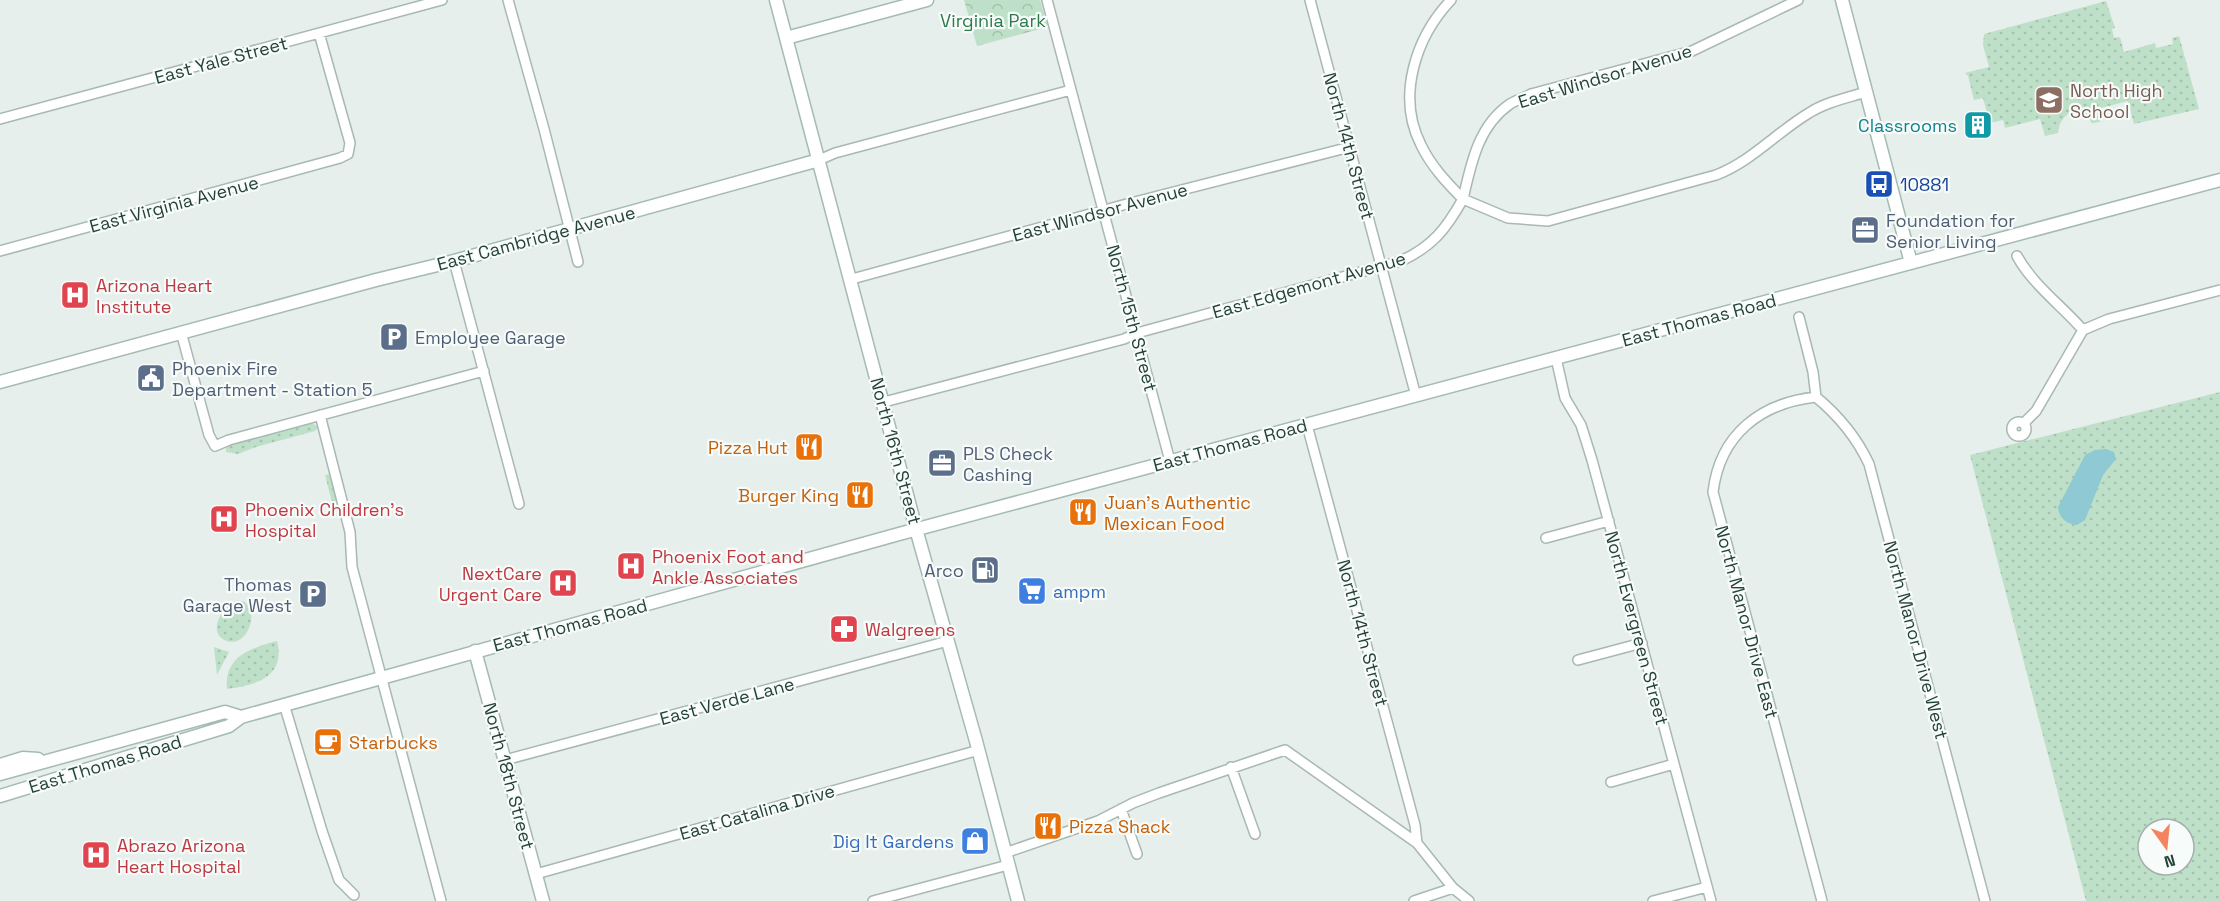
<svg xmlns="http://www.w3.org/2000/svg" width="2220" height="901" viewBox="0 0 2220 901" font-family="'Space Grotesk',sans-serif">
	<defs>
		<pattern id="grass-dots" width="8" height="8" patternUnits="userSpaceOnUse" patternTransform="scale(1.5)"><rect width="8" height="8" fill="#bfe0c8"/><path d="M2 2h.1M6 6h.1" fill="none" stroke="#a4c1ad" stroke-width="1.8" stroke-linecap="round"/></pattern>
		<pattern id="park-crowns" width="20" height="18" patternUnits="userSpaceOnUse" patternTransform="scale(1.5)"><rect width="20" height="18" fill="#bfe0c8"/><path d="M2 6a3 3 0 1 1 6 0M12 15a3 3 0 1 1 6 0" fill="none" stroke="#a4c1ad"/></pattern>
	</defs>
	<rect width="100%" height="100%" fill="#e6efeb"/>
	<!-- grass -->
	<path fill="url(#grass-dots)" fill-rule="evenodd" d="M 2106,1 L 2115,28 L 2112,29 L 2114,38 L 2120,37 L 2124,52 L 2155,43 L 2156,48 L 2173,44 L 2172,38 L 2179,36 L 2199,109 L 2134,124 L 2128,101 L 2101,108 L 2100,122 L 2092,123 C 2086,113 2072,107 2063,119 C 2060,122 2059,128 2058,133 L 2045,136 L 2040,119 L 2005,128 L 2003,120 L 1990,123 L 1983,98 L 1974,100 L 1968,76 L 1965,73 L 1989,67 L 1983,45 L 1984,34 Z
		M 2220,392 L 2220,901 L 2086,901 L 1970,455 ZM 2148,829 L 2184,829 L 2184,865 L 2148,865 Z
		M 312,423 L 318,427 L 315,431 L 256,447 L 238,454 L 226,452 L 226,448 L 229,446 Z
		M 331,474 L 340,508 L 334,510 L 325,475 Z
		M 236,601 C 263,598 251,649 227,641 C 206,634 222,606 236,601 Z
		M 277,641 C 286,678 255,685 227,689 C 224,656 251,648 277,641 Z
		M 214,647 L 229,652 L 217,675 Z"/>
	<!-- park -->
	<path fill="url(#park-crowns)" d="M 964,0 L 1040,0 L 1048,27 L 977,46 Z"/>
	<!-- water -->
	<path fill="#8ec9d4" d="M 2106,449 L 2114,452 L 2116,459 L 2103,475 L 2085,520 L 2077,525 C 2067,524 2059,519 2058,507 L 2085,455 L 2095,450 Z"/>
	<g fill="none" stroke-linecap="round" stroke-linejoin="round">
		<!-- street casing -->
		<g stroke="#a8b8b2" stroke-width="12">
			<path id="street" d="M 508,0 L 544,129 L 578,262
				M 1047,0 L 1170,461
				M 1310,0 L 1416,396
				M 1451,0 C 1416,37 1396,96 1421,145 C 1431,166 1447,183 1463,199
				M 0,119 L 442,0
				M 819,160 L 835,153 L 1071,90
				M 1463,199 C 1471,164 1478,126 1510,104 C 1516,100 1525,98 1531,94 L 1692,51 L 1798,0
				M 0,251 L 340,158 L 348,154 L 350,143 L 319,33
				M 2017,256 C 2033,285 2061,305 2083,330
				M 454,261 L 519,504
				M 852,279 L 1123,205 L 1350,147
				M 1799,317 L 1813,372 L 1816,397
				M 181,332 L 209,435 L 215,446 L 229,440 L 484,371
				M 1556,358 L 1565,398 L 1581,425 L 1592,460 L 1711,901
				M 1816,397 C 1761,403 1720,434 1713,492 L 1822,901
				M 1816,397 C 1839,416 1856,436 1869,464 L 1985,901
				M 884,402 L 1124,339 L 1137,333 L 1401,261 C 1433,246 1446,229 1463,199 L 1508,218 L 1548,221 L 1716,175 C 1752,161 1777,132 1809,113 C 1826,102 1847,98 1866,92
				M 320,415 L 350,532 L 352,567 L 441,901
				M2012 429a7 7 0 1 1 14 0a7 7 0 1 1-14 0Z
				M 2024,423 L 2036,411 L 2083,330 L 2109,319 L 2220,290
				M 1307,425 L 1415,825 L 1417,843
				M 1546,538 L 1609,521
				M 1578,660 L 1642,643
				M 284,704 L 322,831 L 339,880 L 354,895
				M 505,760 L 948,641
				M 1231,767 L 1255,834
				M 1611,782 L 1674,764
				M 1121,809 L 1137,854
				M 1005,853 L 1098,821 L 1133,803 L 1159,793 L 1285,750 L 1417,843 L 1453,888 L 1469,901
				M 536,874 L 979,750
				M 873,901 L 1008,865
				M 1414,901 L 1453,888
				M 1653,901 L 1707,887"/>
		</g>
		<!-- secondary casing -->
		<g stroke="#a4bbb3" stroke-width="15">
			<path id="secondary" d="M 776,0 L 916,529 L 976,741 L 1018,901
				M 1842,0 L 1911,263
				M 786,38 L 927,0
				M 0,382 L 376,280 L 454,261 L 819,160
				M 475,651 L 543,901
				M 0,765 L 23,758 L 38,759
				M 0,774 L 225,712 L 241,717
				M 0,796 L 229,726 L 241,717 L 899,534 L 2220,180"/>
		</g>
		<!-- street -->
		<use href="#street" stroke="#fff" stroke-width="9"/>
		<!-- secondary -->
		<use href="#secondary" stroke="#fff" stroke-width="12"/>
	</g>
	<!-- icons -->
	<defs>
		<g id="school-square" transform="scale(1.5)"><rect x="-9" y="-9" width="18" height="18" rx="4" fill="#8d6e63" stroke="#f7fbf9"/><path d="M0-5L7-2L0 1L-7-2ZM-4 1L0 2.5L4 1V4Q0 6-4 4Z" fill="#fff"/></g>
		<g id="building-square" transform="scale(1.5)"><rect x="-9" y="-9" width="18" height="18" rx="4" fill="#0f9aa8" stroke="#f7fbf9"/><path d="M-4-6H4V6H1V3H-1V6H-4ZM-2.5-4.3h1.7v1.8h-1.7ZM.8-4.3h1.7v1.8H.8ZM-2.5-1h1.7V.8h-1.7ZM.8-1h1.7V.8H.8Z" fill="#fff"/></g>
		<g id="bus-square" transform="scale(1.5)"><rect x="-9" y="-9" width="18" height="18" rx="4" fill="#1a4fb4" stroke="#f7fbf9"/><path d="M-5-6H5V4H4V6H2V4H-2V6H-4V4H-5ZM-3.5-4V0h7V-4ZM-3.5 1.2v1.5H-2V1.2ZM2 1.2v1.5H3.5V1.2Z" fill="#fff"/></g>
		<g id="office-square" transform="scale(1.5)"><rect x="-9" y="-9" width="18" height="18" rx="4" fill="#5c6f8a" stroke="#f7fbf9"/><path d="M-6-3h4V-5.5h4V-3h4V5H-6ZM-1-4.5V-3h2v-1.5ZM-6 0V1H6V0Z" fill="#fff"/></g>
		<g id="hospital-square" transform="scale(1.5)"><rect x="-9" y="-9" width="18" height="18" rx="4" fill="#e0444e" stroke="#f7fbf9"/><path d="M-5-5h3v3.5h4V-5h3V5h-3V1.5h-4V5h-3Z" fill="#fff"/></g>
		<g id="parking-square" transform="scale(1.5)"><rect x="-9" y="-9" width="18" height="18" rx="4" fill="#5c6f8a" stroke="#f7fbf9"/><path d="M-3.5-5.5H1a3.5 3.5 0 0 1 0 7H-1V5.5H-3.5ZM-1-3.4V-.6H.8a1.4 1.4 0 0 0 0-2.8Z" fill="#fff"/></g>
		<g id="civic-square" transform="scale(1.5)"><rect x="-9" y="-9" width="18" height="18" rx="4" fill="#5c6f8a" stroke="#f7fbf9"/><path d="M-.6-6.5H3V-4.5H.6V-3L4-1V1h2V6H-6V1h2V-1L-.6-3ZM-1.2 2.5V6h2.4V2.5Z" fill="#fff"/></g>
		<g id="restaurant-square" transform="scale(1.5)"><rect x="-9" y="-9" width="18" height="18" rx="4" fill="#e8710a" stroke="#f7fbf9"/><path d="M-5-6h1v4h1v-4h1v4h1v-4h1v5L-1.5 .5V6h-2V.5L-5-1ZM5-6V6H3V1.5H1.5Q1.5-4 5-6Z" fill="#fff"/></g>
		<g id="fuel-square" transform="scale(1.5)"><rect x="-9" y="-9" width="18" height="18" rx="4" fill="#5c6f8a" stroke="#f7fbf9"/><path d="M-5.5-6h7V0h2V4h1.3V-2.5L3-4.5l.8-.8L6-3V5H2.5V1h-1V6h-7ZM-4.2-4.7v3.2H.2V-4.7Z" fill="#fff"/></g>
		<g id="supermarket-square" transform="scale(1.5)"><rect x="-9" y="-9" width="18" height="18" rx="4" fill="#3f7fe0" stroke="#f7fbf9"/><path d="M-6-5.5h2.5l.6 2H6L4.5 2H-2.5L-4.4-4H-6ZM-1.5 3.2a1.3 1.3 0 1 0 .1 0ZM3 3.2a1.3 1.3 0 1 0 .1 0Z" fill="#fff"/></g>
		<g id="pharmacy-square" transform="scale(1.5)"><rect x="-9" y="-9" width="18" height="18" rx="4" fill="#e0444e" stroke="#f7fbf9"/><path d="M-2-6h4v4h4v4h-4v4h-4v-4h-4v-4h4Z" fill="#fff"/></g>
		<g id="cafe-square" transform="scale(1.5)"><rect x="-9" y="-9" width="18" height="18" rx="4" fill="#e8710a" stroke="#f7fbf9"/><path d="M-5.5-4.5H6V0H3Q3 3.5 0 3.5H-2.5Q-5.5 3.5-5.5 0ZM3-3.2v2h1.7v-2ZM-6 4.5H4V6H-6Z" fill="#fff"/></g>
		<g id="shop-square" transform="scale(1.5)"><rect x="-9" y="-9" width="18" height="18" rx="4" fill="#3f7fe0" stroke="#f7fbf9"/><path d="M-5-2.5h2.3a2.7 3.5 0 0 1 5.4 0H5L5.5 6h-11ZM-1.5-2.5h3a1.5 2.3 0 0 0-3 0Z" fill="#fff"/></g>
	</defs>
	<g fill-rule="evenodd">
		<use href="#school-square" x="2049" y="100"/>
		<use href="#building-square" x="1978" y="125"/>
		<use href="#bus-square" x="1879" y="184"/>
		<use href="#office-square" x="1865" y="230"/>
		<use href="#hospital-square" x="75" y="295"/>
		<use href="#parking-square" x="394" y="337"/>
		<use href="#civic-square" x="151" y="378"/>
		<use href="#restaurant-square" x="809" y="447"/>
		<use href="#office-square" x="942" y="463"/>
		<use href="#restaurant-square" x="860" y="495"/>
		<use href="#restaurant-square" x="1083" y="512"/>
		<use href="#hospital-square" x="224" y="519"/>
		<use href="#hospital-square" x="631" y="566"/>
		<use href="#fuel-square" x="985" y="570"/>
		<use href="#hospital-square" x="563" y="583"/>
		<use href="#supermarket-square" x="1032" y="591"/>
		<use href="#parking-square" x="313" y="594"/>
		<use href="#pharmacy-square" x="844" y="629"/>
		<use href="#cafe-square" x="328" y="742"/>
		<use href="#restaurant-square" x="1048" y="826"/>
		<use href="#shop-square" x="975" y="841"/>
		<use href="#hospital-square" x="96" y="855"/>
	</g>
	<g text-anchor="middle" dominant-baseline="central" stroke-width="4.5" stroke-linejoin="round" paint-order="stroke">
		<!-- park labels -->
		<g font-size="18" fill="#2d7a4b" stroke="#f7fbf9">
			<text x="993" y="20">Virginia Park</text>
		</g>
		<!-- street labels -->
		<g font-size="18" fill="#24423a" stroke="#f7fbf9">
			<text transform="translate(221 60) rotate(-15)">East Yale Street</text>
			<text transform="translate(1605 76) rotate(-17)">East Windsor Avenue</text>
			<text transform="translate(1349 146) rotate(75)">North 14th Street</text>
			<text transform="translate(174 204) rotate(-15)">East Virginia Avenue</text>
			<text transform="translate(1100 212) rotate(-15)">East Windsor Avenue</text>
			<text transform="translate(536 238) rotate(-15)">East Cambridge Avenue</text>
			<text transform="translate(1309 285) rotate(-16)">East Edgemont Avenue</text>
			<text transform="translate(1132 318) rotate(75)">North 15th Street</text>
			<text transform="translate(1699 320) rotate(-15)">East Thomas Road</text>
			<text transform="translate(1230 445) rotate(-15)">East Thomas Road</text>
			<text transform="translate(896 451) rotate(75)">North 16th Street</text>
			<text transform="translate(1747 622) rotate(75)">North Manor Drive East</text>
			<text transform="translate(570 625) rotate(-15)">East Thomas Road</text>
			<text transform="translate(1637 628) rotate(75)">North Evergreen Street</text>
			<text transform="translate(1363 633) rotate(75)">North 14th Street</text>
			<text transform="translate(1916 640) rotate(75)">North Manor Drive West</text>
			<text transform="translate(727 701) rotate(-15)">East Verde Lane</text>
			<text transform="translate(105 764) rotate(-17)">East Thomas Road</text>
			<text transform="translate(509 776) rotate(75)">North 18th Street</text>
			<text transform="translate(757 812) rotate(-16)">East Catalina Drive</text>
		</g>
		<!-- education labels -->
		<g font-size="18" fill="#785e54" stroke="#f7fbf9" text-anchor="start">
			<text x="2070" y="90">North High<tspan x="2070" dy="21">School</tspan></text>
		</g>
		<!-- culture labels -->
		<g font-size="18" fill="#0d838f" stroke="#f7fbf9" text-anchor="end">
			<text x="1957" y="125">Classrooms</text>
		</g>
		<!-- transit labels -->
		<g font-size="18" fill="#164399" stroke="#f7fbf9" text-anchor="start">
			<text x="1900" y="184">10881</text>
		</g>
		<!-- service labels -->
		<g font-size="18" fill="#4e5e75" stroke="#f7fbf9" text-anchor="start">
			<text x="1886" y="220">Foundation for<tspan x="1886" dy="21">Senior Living</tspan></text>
			<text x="415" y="337">Employee Garage</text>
			<text x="172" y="368">Phoenix Fire<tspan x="172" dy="21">Department - Station 5</tspan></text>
			<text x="963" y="453">PLS Check<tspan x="963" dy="21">Cashing</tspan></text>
			<text x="964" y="570" text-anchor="end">Arco</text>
			<text x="292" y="584" text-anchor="end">Thomas<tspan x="292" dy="21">Garage West</tspan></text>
		</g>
		<!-- health labels -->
		<g font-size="18" fill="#be3a42" stroke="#f7fbf9" text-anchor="start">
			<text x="96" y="285">Arizona Heart<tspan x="96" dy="21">Institute</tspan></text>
			<text x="245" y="509">Phoenix Children's<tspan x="245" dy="21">Hospital</tspan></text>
			<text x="652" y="556">Phoenix Foot and<tspan x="652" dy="21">Ankle Associates</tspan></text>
			<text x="542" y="573" text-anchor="end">NextCare<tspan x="542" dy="21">Urgent Care</tspan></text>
			<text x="865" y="629">Walgreens</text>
			<text x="117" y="845">Abrazo Arizona<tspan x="117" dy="21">Heart Hospital</tspan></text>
		</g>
		<!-- food labels -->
		<g font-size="18" fill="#c56008" stroke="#f7fbf9" text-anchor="start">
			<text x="788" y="447" text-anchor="end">Pizza Hut</text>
			<text x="839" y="495" text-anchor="end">Burger King</text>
			<text x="1104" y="502">Juan's Authentic<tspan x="1104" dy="21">Mexican Food</tspan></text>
			<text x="349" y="742">Starbucks</text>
			<text x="1069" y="826">Pizza Shack</text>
		</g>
		<!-- shop labels -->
		<g font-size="18" fill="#366cbe" stroke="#f7fbf9" text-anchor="start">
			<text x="1053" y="591">ampm</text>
			<text x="954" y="841" text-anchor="end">Dig It Gardens</text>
		</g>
	</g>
	<!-- north arrow -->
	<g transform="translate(2166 847) rotate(165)"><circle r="28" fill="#f7fbf9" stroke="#a3b1ad" stroke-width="1.5"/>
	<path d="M0-4.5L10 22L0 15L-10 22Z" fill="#f4845f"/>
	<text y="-9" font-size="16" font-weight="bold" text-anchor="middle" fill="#24423a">N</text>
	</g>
</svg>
